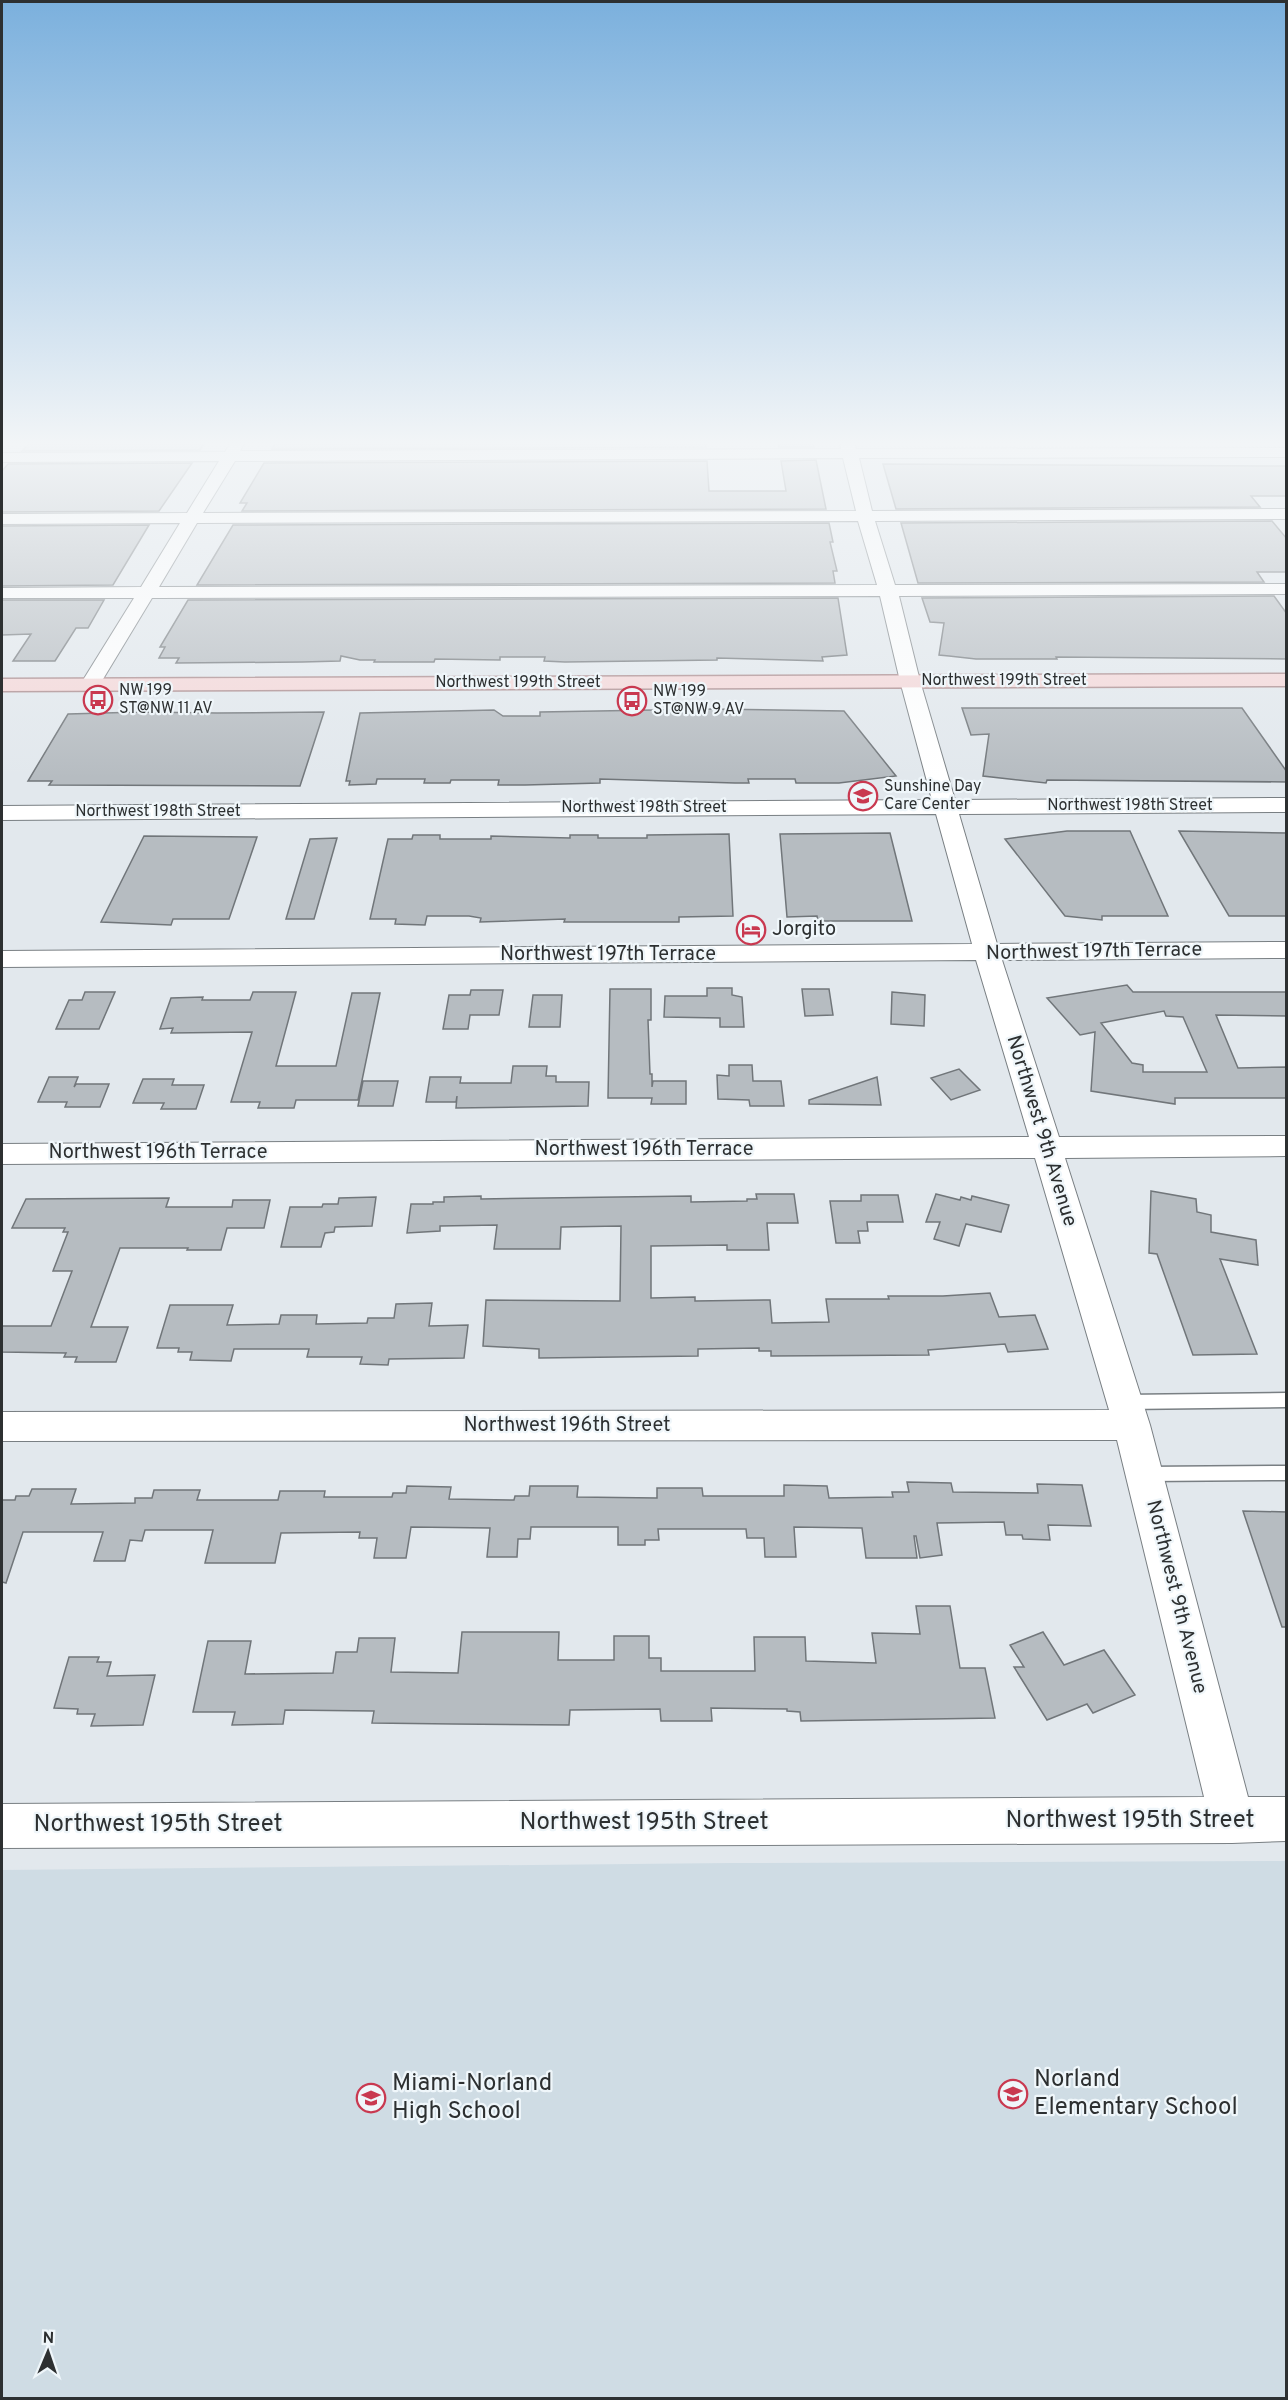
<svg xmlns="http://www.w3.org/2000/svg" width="1288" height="2400" viewBox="0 0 1288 2400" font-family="Overpass,sans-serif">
	<rect width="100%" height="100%" fill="#e2e8ed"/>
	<!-- built -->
	<path fill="#cfdce4" d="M 1286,1861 L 1286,2398 L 2,2398 L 2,1870 L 731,1863 Z"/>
	<!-- building -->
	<path fill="#b6bcc1" stroke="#71767a" stroke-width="1.5" fill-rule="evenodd" d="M 31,442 L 205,442 L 200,450 L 22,451 Z
		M 276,442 L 705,442 L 706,447 L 272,449 Z
		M 778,442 L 813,442 L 814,447 L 779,447 Z
		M 816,460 L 826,509 L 242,511 L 247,503 L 240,503 L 264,463 L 707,461 L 709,491 L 786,491 L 781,461 Z
		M 192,463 L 159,511 L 2,512 L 2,471 L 8,464 Z
		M 883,464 L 1287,466 L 1287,496 L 1251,496 L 1260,507 L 896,509 Z
		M 1272,521 L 1287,539 L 1287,572 L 1257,572 L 1264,582 L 918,583 L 901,523 Z
		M 829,523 L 833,542 L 830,542 L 837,571 L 833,571 L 835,583 L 197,585 L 233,525 Z
		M 149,525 L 113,585 L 2,586 L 2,526 Z
		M 1274,596 L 1287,614 L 1287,659 L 1056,657 L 1057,659 L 976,659 L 949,656 L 939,655 L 944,623 L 930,622 L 922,598 Z
		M 838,598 L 847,655 L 822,657 L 823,661 L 717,658 L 717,660 L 565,662 L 544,661 L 545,657 L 500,657 L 500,660 L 435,659 L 434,662 L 374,662 L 375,660 L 360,660 L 341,656 L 340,661 L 302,662 L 176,663 L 179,658 L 159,658 L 165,647 L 160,647 L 188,600 Z
		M 2,600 L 104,600 L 88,628 L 76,628 L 55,661 L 13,661 L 31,634 L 2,635 Z
		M 962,708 L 1242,708 L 1287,772 L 1287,782 L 1047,780 L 1046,783 L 983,776 L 989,734 L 971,735 Z
		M 712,709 L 844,711 L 896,776 L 839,783 L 796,783 L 795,779 L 748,779 L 749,783 L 735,783 L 600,779 L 600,783 L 525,785 L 498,785 L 499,780 L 451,780 L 450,783 L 424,783 L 425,779 L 377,779 L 376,784 L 349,785 L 350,781 L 346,781 L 360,713 L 494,710 L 503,716 L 540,716 L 540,712 Z
		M 141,712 L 217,713 L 324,712 L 300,786 L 49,785 L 52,781 L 28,781 L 68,714 Z
		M 1067,831 L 1130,831 L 1168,916 L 1102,916 L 1102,920 L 1065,916 L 1005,839 Z
		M 1179,831 L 1287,833 L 1287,916 L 1229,916 Z
		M 890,833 L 912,921 L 818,921 L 817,916 L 787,917 L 780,834 Z
		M 729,834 L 733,916 L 679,917 L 679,922 L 564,922 L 565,919 L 480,922 L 481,918 L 469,916 L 427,916 L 425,925 L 395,924 L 396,919 L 370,919 L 388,839 L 412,839 L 413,835 L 440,835 L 440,839 L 491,839 L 491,836 L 570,838 L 570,835 L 598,835 L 598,838 L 647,838 L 647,835 Z
		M 144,836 L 257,837 L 229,919 L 173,919 L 171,925 L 101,922 Z
		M 337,838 L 314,919 L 286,919 L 310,839 Z
		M 1127,985 L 1133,992 L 1287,992 L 1287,1016 L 1216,1015 L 1238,1068 L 1287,1067 L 1287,1098 L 1175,1098 L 1175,1104 L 1091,1091 L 1095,1032 L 1080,1035 L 1047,998 ZM 1164,1011 L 1166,1016 L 1183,1017 L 1207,1072 L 1143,1072 L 1143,1065 L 1132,1063 L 1101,1023 Z
		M 707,988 L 732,988 L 732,995 L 742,997 L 744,1027 L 720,1027 L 720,1018 L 664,1017 L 665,996 L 707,996 Z
		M 610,989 L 651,989 L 651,1020 L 648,1020 L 650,1074 L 652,1074 L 652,1087 L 653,1081 L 686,1081 L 686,1104 L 651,1104 L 652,1098 L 608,1098 Z
		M 802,989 L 829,989 L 833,1015 L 805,1016 Z
		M 471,990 L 503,990 L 499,1015 L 470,1015 L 468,1029 L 443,1029 L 449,995 L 470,995 Z
		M 85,992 L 115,992 L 99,1029 L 56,1029 L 69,1000 L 82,1000 Z
		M 253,992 L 296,992 L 276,1066 L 336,1066 L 352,993 L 380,993 L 358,1100 L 296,1100 L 294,1108 L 258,1108 L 260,1102 L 231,1102 L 252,1032 L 171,1033 L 173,1028 L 160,1029 L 171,998 L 203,997 L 202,1000 L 250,1000 Z
		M 892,992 L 925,995 L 924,1026 L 891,1024 Z
		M 533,995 L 562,995 L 560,1027 L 529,1027 Z
		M 729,1065 L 752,1065 L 753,1081 L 781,1081 L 784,1106 L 750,1106 L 749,1100 L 718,1099 L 717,1075 L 729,1076 Z
		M 513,1066 L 547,1066 L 546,1076 L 556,1076 L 556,1082 L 589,1082 L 588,1106 L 456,1108 L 457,1096 L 456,1102 L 426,1102 L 430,1077 L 461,1077 L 460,1083 L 511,1083 Z
		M 959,1069 L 980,1090 L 951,1100 L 931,1078 Z
		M 49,1077 L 78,1077 L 74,1087 L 76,1084 L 109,1084 L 100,1107 L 65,1107 L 67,1102 L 38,1102 Z
		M 877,1077 L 881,1105 L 809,1104 L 809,1100 Z
		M 143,1079 L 174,1079 L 172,1085 L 204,1085 L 196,1109 L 161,1109 L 164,1103 L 133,1103 Z
		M 363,1081 L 398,1081 L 393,1106 L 358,1106 Z
		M 1151,1191 L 1196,1199 L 1197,1212 L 1211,1215 L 1211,1232 L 1256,1240 L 1258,1265 L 1220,1259 L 1257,1354 L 1193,1355 L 1157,1254 L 1149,1253 Z
		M 756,1194 L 794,1194 L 798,1223 L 767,1223 L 769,1250 L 727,1250 L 727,1245 L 651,1246 L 651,1298 L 695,1297 L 695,1301 L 770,1300 L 772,1323 L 829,1322 L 826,1299 L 889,1299 L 888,1296 L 943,1296 L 990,1293 L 999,1317 L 1035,1315 L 1048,1349 L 1008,1352 L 1005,1344 L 928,1350 L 929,1355 L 771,1356 L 771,1351 L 759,1351 L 759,1348 L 698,1349 L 698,1356 L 539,1358 L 539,1349 L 483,1346 L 486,1300 L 620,1301 L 621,1226 L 561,1227 L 560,1249 L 494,1249 L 497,1225 L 440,1226 L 440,1231 L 407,1233 L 411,1204 L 433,1204 L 433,1202 L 444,1202 L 444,1197 L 481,1196 L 481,1199 L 691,1196 L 691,1202 L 747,1201 L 747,1199 L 757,1199 Z
		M 936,1194 L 960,1200 L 961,1197 L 971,1200 L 972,1196 L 1009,1205 L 1001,1232 L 966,1224 L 959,1246 L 934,1239 L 940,1222 L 926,1222 Z
		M 861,1195 L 898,1195 L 903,1222 L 867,1222 L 868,1231 L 858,1231 L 860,1243 L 836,1243 L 830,1201 L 861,1201 Z
		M 376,1197 L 372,1226 L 335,1227 L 334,1232 L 325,1233 L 321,1247 L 281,1247 L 290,1207 L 322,1207 L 323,1204 L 338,1204 L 339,1198 Z
		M 169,1198 L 166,1207 L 232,1207 L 233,1200 L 270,1200 L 264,1228 L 227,1228 L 221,1250 L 187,1250 L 188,1248 L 120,1248 L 91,1327 L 128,1327 L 116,1362 L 75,1362 L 77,1357 L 64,1357 L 66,1353 L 2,1352 L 2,1326 L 51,1326 L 72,1271 L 53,1271 L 68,1232 L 63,1232 L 65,1228 L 12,1228 L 26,1199 Z
		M 432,1303 L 429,1326 L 468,1325 L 464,1358 L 389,1359 L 388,1365 L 360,1364 L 362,1357 L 307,1357 L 309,1349 L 234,1349 L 231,1361 L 190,1360 L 192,1352 L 178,1352 L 179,1348 L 157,1348 L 170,1305 L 233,1305 L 227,1325 L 279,1324 L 281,1315 L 317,1315 L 316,1324 L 367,1323 L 368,1318 L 394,1318 L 396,1304 Z
		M 907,1482 L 951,1483 L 953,1492 L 1038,1493 L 1037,1484 L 1082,1485 L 1091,1526 L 1048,1525 L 1050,1540 L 1023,1539 L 1022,1535 L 1006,1535 L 1004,1522 L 937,1523 L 942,1555 L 920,1558 L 916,1536 L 914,1536 L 917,1558 L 866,1558 L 862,1528 L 794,1527 L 796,1557 L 765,1557 L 764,1538 L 747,1538 L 746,1529 L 658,1529 L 659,1540 L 645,1540 L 645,1545 L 618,1545 L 618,1527 L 531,1527 L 530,1539 L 518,1539 L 517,1557 L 487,1557 L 490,1528 L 411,1527 L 406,1558 L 374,1558 L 377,1538 L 359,1538 L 360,1532 L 281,1533 L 275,1563 L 205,1563 L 213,1530 L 145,1530 L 142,1541 L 130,1540 L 125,1561 L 94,1561 L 103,1532 L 23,1532 L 6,1583 L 2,1582 L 2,1500 L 15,1500 L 16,1496 L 29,1496 L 32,1489 L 76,1489 L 71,1504 L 135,1503 L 135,1498 L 152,1498 L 154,1490 L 200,1490 L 197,1500 L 278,1500 L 280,1491 L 325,1491 L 324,1497 L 392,1497 L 393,1493 L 406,1493 L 407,1486 L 451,1487 L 449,1499 L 514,1500 L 515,1496 L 529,1496 L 530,1486 L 578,1486 L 577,1497 L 657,1498 L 657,1488 L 702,1488 L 703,1496 L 784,1496 L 784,1485 L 827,1486 L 829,1498 L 893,1497 L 892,1492 L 909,1492 Z
		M 1243,1511 L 1287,1512 L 1287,1627 L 1282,1627 Z
		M 916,1606 L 950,1606 L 960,1668 L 985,1668 L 995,1718 L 801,1721 L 800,1712 L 787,1711 L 787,1709 L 711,1708 L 712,1721 L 661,1721 L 660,1709 L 570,1710 L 569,1725 L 453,1724 L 372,1723 L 374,1711 L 285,1710 L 283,1724 L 232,1725 L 235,1712 L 193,1712 L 208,1641 L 251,1641 L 245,1674 L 333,1673 L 336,1652 L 357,1652 L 359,1638 L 395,1638 L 391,1672 L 458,1673 L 462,1632 L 559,1632 L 558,1660 L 614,1660 L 614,1636 L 649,1636 L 649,1658 L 661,1658 L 661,1671 L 755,1671 L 754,1637 L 805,1637 L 806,1661 L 876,1663 L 872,1633 L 920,1634 Z
		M 1043,1632 L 1064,1665 L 1104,1650 L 1135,1695 L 1093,1713 L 1087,1704 L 1047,1720 L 1014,1667 L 1024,1667 L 1010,1645 Z
		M 69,1657 L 99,1657 L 97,1662 L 111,1662 L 107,1676 L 155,1675 L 143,1725 L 91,1726 L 95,1714 L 77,1714 L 78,1709 L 54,1708 Z"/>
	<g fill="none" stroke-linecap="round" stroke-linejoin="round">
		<!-- lane casing -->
		<g stroke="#797f83" stroke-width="3">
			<path id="lane" d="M 1286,1393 L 1286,1407 L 1125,1409 L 1119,1407 L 1116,1402 L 1119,1397 L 1125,1395 Z
				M 1286,1466 L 1286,1480 L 1145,1481 L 1139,1479 L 1136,1474 L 1139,1469 L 1145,1467 Z"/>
		</g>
		<!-- street casing -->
		<g stroke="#797f83" stroke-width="2">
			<path id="street" d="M 231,442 L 245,442 L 240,451 L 841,449 L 840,442 L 854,442 L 856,449 L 1286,448 L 1286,457 L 859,458 L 872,511 L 1286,509 L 1286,519 L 875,521 L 895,585 L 1286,584 L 1286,594 L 899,596 L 920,681 L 955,800 L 1286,798 L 1286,812 L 959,814 L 997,944 L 1286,942 L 1286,958 L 1002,960 L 1059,1137 L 1286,1136 L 1286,1156 L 1065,1158 L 1150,1425 L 1248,1797 L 1286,1797 L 1286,1841 L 1232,1843 L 2,1848 L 2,1804 L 1204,1797 L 1117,1440 L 2,1441 L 2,1412 L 1109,1410 L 1035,1158 L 2,1164 L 2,1144 L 1029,1137 L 976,960 L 2,967 L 2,951 L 972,944 L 936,814 L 2,820 L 2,806 L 932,800 L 900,681 L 880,596 L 152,598 L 97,689 L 83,689 L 80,685 L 134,598 L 2,598 L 2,588 L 141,587 L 180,523 L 2,524 L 2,514 L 187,513 L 219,461 L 2,462 L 2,453 L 225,452 ZM 843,458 L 856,511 L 203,513 L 235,461 ZM 858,521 L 877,585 L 159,587 L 197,523 Z"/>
		</g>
		<!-- primary casing -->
		<g stroke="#ab8b8d" stroke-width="3">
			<path id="primary" d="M 1286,674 L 1286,686 L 2,691 L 2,679 Z"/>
		</g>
		<!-- lane -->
		<use href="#lane" fill="#fff" fill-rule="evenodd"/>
		<!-- street -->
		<use href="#street" fill="#fff" fill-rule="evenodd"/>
		<!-- primary -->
		<use href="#primary" fill="#f5d7d8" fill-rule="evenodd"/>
	</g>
	<!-- sky -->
	<linearGradient id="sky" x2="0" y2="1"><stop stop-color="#7bb0dd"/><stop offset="0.57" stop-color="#f2f5f7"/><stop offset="1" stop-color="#f2f5f7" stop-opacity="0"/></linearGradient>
	<rect width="1288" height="778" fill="url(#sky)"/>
	<!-- icons -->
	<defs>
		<g id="bus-ring" transform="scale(1.5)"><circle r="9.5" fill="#eff6fa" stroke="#c93950" stroke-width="1.5"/><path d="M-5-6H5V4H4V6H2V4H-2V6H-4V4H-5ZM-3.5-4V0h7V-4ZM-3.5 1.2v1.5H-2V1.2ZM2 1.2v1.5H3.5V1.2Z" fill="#c93950"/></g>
		<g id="school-ring" transform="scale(1.5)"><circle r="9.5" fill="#eff6fa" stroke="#c93950" stroke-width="1.5"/><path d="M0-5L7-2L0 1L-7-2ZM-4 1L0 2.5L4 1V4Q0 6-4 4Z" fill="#c93950"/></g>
		<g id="hotel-ring" transform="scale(1.5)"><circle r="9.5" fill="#eff6fa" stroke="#c93950" stroke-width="1.5"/><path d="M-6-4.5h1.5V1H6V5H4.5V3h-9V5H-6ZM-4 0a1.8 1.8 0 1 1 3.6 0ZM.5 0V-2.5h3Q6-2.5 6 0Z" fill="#c93950"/></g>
	</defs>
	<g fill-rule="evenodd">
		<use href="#bus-ring" x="98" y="700"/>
		<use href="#bus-ring" x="632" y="701"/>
		<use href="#school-ring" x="863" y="796"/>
		<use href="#hotel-ring" x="751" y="930"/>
		<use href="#school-ring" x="1013" y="2094"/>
		<use href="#school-ring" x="371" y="2098"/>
	</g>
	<g text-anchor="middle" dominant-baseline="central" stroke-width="4.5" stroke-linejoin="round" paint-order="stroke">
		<!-- far-street labels -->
		<g font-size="16" fill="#2d3031" stroke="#eff6fa">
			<text x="1004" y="681">Northwest 199th Street</text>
			<text x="518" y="683">Northwest 199th Street</text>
			<text x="1130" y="806">Northwest 198th Street</text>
			<text x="644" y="808">Northwest 198th Street</text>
			<text x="158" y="812">Northwest 198th Street</text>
		</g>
		<!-- far-poi labels -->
		<g font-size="16" fill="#2d3031" stroke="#eff6fa" text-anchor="start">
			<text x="119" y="691">NW 199<tspan x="119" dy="18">ST@NW 11 AV</tspan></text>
			<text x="653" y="692">NW 199<tspan x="653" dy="18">ST@NW 9 AV</tspan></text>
			<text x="884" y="787">Sunshine Day<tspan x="884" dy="18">Care Center</tspan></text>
		</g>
		<!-- poi labels -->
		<g font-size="20" fill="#2d3031" stroke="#eff6fa" text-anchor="start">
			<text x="772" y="930">Jorgito</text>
		</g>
		<!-- street labels -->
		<g font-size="20" fill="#2d3031" stroke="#eff6fa">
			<text transform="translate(1094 952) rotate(-1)">Northwest 197th Terrace</text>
			<text x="608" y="955">Northwest 197th Terrace</text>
			<text transform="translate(1041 1131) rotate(73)">Northwest 9th Avenue</text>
			<text x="644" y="1150">Northwest 196th Terrace</text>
			<text x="158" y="1153">Northwest 196th Terrace</text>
			<text x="567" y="1426">Northwest 196th Street</text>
			<text transform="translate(1176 1597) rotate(76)">Northwest 9th Avenue</text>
		</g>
		<!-- near-street labels -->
		<g font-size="24" fill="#2d3031" stroke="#eff6fa">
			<text x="1130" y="1821">Northwest 195th Street</text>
			<text x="644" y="1823">Northwest 195th Street</text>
			<text x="158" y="1825">Northwest 195th Street</text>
		</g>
		<!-- near-poi labels -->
		<g font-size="24" fill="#2d3031" stroke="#eff6fa" text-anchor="start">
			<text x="1034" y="2080">Norland<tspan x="1034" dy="28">Elementary School</tspan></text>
			<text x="392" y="2084">Miami-Norland<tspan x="392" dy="28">High School</tspan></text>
		</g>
	</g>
	<!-- border -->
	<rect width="1288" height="2400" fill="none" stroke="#2d3031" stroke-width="6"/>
	<!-- north arrow -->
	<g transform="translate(48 2352) rotate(2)" stroke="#eff6fa" stroke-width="4.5" paint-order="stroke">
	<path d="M0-4.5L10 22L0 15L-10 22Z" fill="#2d3031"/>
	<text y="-9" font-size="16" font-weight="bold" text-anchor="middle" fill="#2d3031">N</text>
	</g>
</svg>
